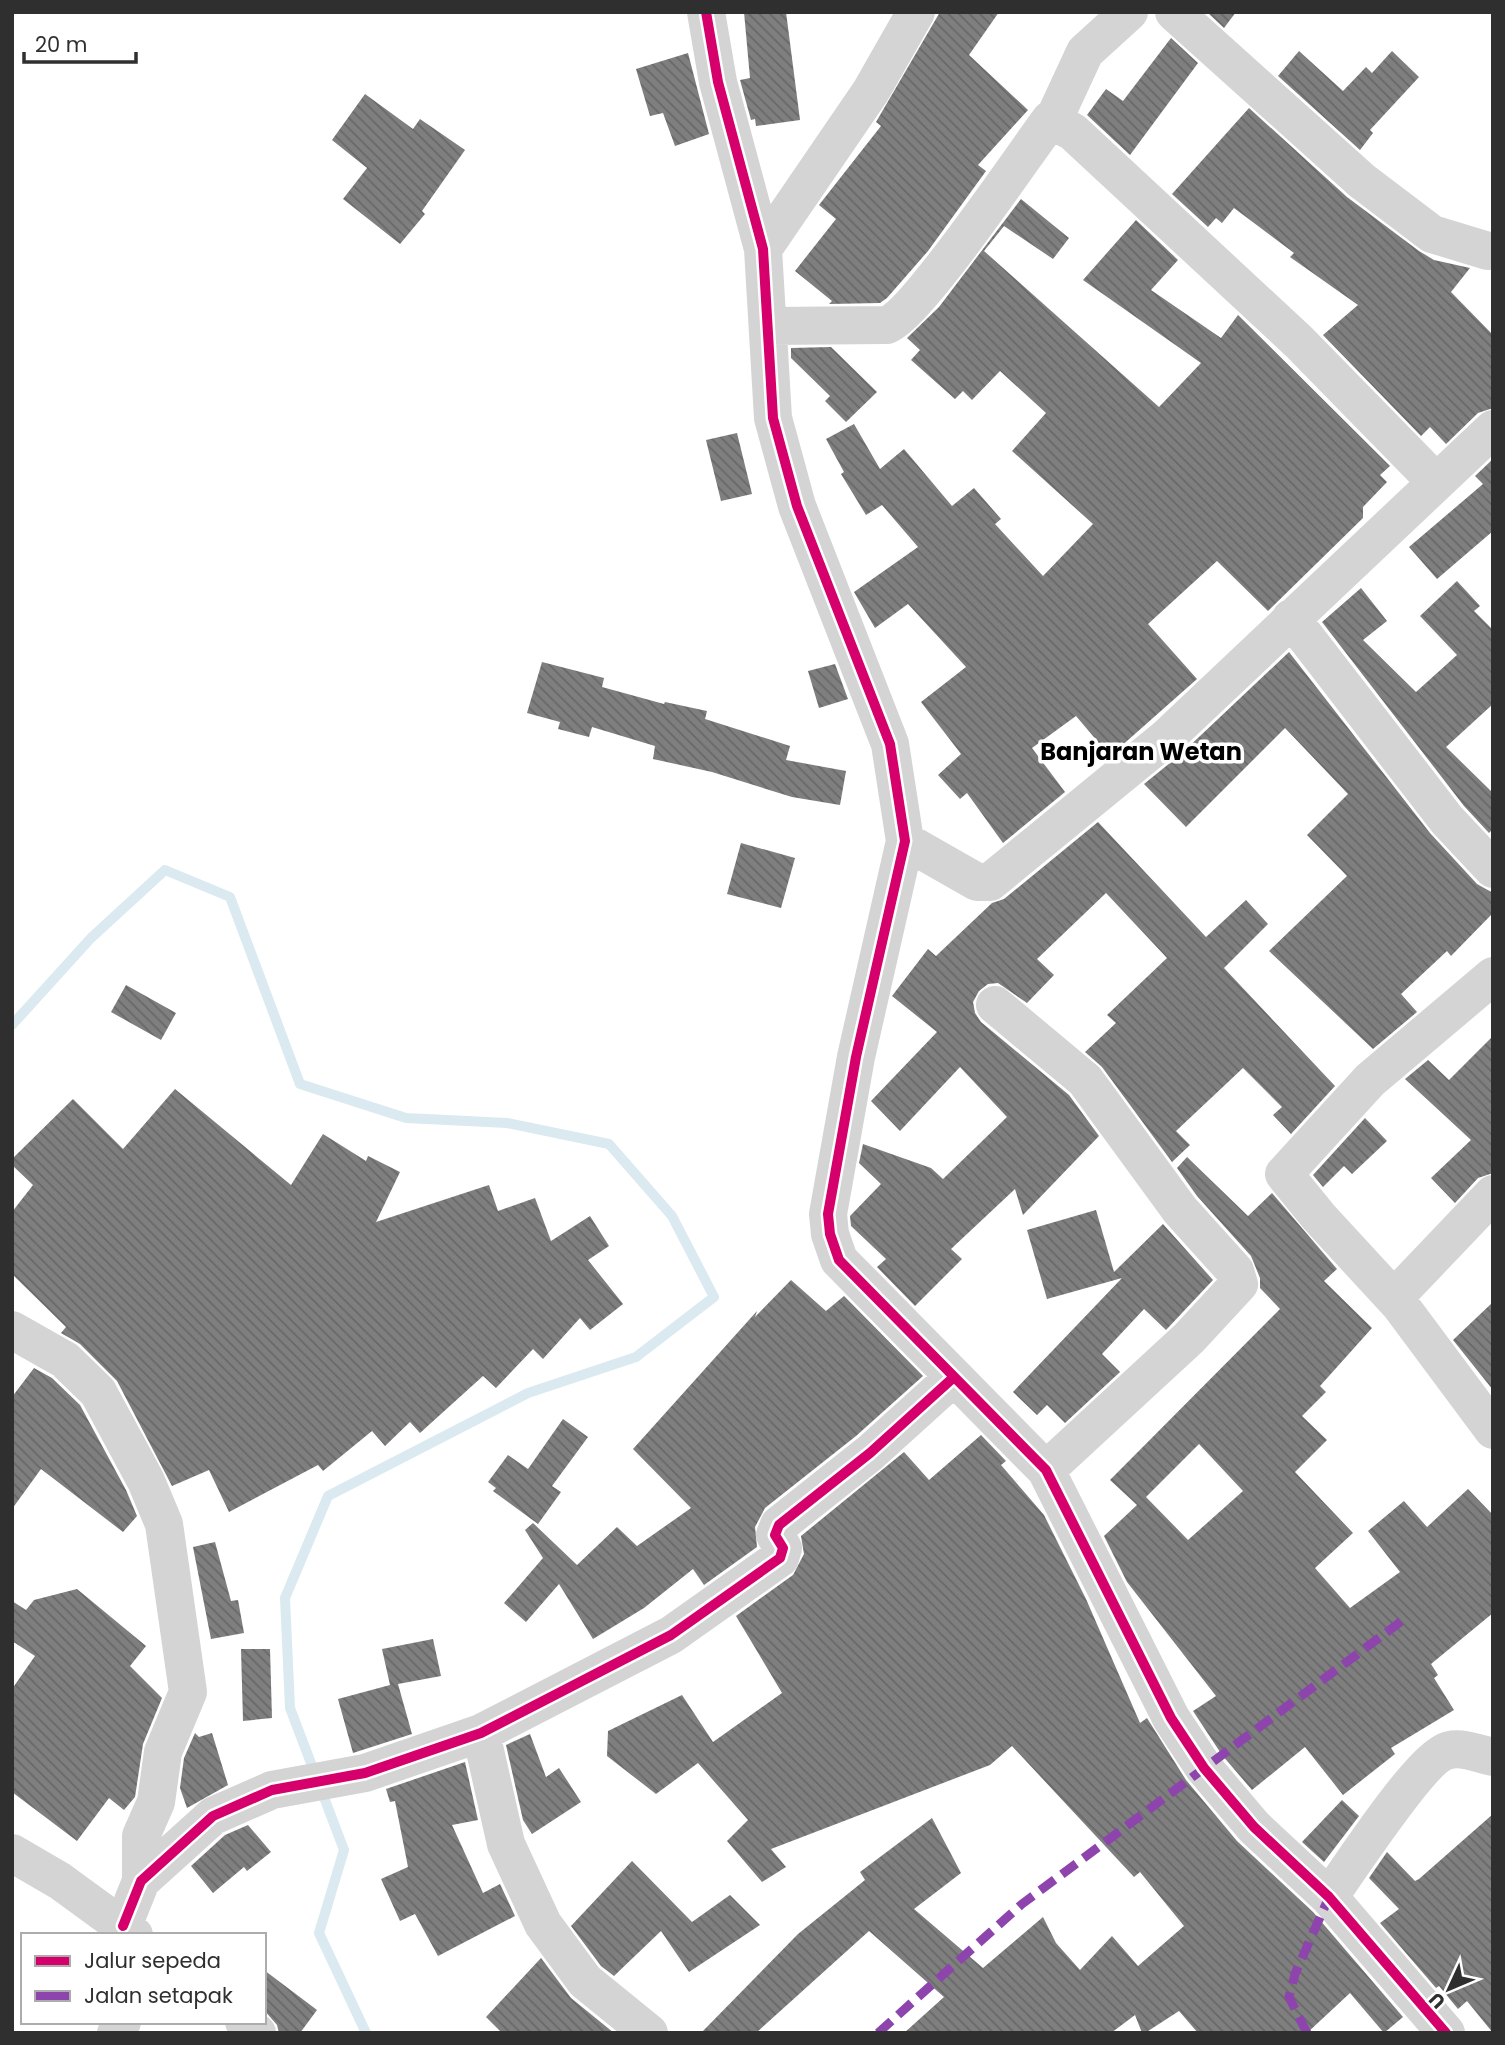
<svg xmlns="http://www.w3.org/2000/svg" width="1505" height="2045" viewBox="0 0 1505 2045" font-family="Poppins,sans-serif">
	<defs>
		<pattern id="building-back-hatch" width="6" height="6" patternUnits="userSpaceOnUse" patternTransform="scale(1.75)"><rect width="6" height="6" fill="#7f7f7f"/><path d="M-1 5l2 2M0 0l6 6M5-1l2 2" fill="none" stroke="#686868"/></pattern>
	</defs>
	<rect width="100%" height="100%" fill="#fff"/>
	<g fill="none" stroke-linecap="round" stroke-linejoin="round">
		<!-- stream -->
		<path stroke="#dbeaf0" stroke-width="10" d="M 12,1025 L 91,938 L 165,870 L 230,897 L 300,1084 L 406,1118 L 507,1123 L 609,1144 L 672,1216 L 714,1297 L 636,1357 L 528,1393 L 328,1496 L 285,1598 L 290,1708 L 344,1850 L 319,1933 L 366,2033"/>
	</g>
	<!-- building -->
	<path fill="url(#building-back-hatch)" fill-rule="evenodd" d="M 744,12 L 786,12 L 800,120 L 756,126 L 755,119 L 751,120 L 740,80 L 750,78 Z
		M 940,12 L 999,12 L 969,55 L 1028,110 L 978,165 L 986,171 L 928,251 L 887,298 L 880,303 L 829,304 L 832,301 L 795,271 L 836,219 L 819,205 L 881,126 L 876,122 Z
		M 1207,12 L 1236,12 L 1224,28 Z
		M 1171,38 L 1198,63 L 1130,155 L 1087,115 L 1106,89 L 1123,101 Z
		M 1299,51 L 1343,91 L 1366,67 L 1372,73 L 1392,51 L 1419,77 L 1370,130 L 1373,133 L 1360,150 L 1278,76 Z
		M 688,53 L 709,134 L 675,146 L 663,113 L 650,116 L 636,69 Z
		M 365,94 L 413,129 L 420,119 L 465,150 L 422,211 L 425,214 L 400,244 L 343,199 L 367,168 L 332,140 Z
		M 1249,108 L 1347,197 L 1419,251 L 1434,260 L 1470,268 L 1451,292 L 1493,335 L 1493,408 L 1478,413 L 1446,444 L 1430,427 L 1421,436 L 1323,335 L 1358,305 L 1290,257 L 1294,253 L 1234,208 L 1222,223 L 1216,218 L 1208,227 L 1172,194 Z
		M 1021,199 L 1069,238 L 1053,259 L 1004,226 L 984,251 L 1159,407 L 1201,363 L 1083,280 L 1136,220 L 1178,260 L 1151,290 L 1221,338 L 1238,315 L 1390,466 L 1380,475 L 1387,482 L 1363,507 L 1363,518 L 1268,611 L 1217,561 L 1148,624 L 1197,679 L 1110,756 L 1076,716 L 1032,748 L 1065,792 L 1003,843 L 967,793 L 960,799 L 938,775 L 961,754 L 921,702 L 966,667 L 908,604 L 875,628 L 854,592 L 918,547 L 882,505 L 866,515 L 841,474 L 844,472 L 826,439 L 854,424 L 880,469 L 904,449 L 952,506 L 974,488 L 1001,519 L 995,524 L 1043,576 L 1093,524 L 1012,451 L 1046,413 L 1000,371 L 972,400 L 963,391 L 955,399 L 911,360 L 920,350 L 907,338 L 939,307 Z
		M 831,347 L 877,392 L 846,422 L 825,401 L 830,396 L 791,358 L 791,348 Z
		M 737,433 L 752,494 L 721,501 L 706,440 Z
		M 1493,459 L 1493,531 L 1437,579 L 1409,547 L 1483,484 L 1475,476 Z
		M 1457,581 L 1480,606 L 1474,611 L 1493,630 L 1493,704 L 1446,747 L 1493,793 L 1493,829 L 1489,833 L 1464,806 L 1322,622 L 1361,588 L 1387,621 L 1363,640 L 1416,692 L 1457,655 L 1420,616 Z
		M 1289,652 L 1430,833 L 1477,884 L 1493,893 L 1493,913 L 1451,956 L 1447,951 L 1401,994 L 1417,1012 L 1373,1049 L 1269,951 L 1347,876 L 1307,835 L 1348,794 L 1285,728 L 1186,827 L 1144,784 L 1181,754 Z
		M 542,662 L 604,678 L 602,687 L 664,704 L 665,702 L 707,711 L 705,719 L 790,746 L 786,760 L 846,771 L 840,805 L 792,797 L 712,772 L 653,759 L 655,746 L 592,727 L 589,737 L 558,729 L 560,722 L 527,713 Z
		M 835,664 L 848,699 L 819,708 L 808,671 Z
		M 1098,822 L 1206,937 L 1246,900 L 1268,924 L 1224,968 L 1335,1086 L 1291,1134 L 1273,1115 L 1282,1107 L 1243,1068 L 1176,1131 L 1190,1145 L 1172,1162 L 1102,1067 L 1085,1052 L 1116,1023 L 1107,1015 L 1167,958 L 1106,893 L 1037,959 L 1054,975 L 1027,1003 L 998,983 L 988,984 L 979,991 L 973,1002 L 975,1013 L 981,1022 L 1069,1095 L 1099,1136 L 1023,1215 L 1015,1189 L 951,1249 L 962,1259 L 915,1306 L 877,1267 L 886,1259 L 851,1226 L 850,1216 L 881,1184 L 859,1163 L 863,1144 L 931,1168 L 943,1179 L 1007,1117 L 960,1067 L 900,1131 L 871,1101 L 937,1032 L 892,996 L 928,949 L 936,956 L 992,903 L 1004,899 Z
		M 741,843 L 795,858 L 781,908 L 727,894 Z
		M 126,985 L 176,1013 L 161,1040 L 111,1012 Z
		M 1493,1036 L 1493,1173 L 1478,1178 L 1455,1203 L 1431,1178 L 1471,1140 L 1405,1079 L 1428,1060 L 1449,1080 Z
		M 175,1089 L 291,1185 L 323,1134 L 366,1161 L 368,1156 L 400,1172 L 376,1222 L 489,1185 L 498,1211 L 535,1198 L 551,1241 L 590,1216 L 609,1246 L 588,1260 L 623,1304 L 590,1330 L 580,1318 L 543,1359 L 533,1349 L 496,1388 L 483,1376 L 420,1433 L 410,1422 L 385,1446 L 372,1431 L 323,1471 L 318,1465 L 229,1512 L 209,1470 L 172,1486 L 117,1381 L 80,1344 L 61,1333 L 66,1327 L 12,1274 L 12,1212 L 33,1185 L 12,1165 L 12,1159 L 73,1099 L 123,1149 Z
		M 1365,1118 L 1387,1141 L 1352,1174 L 1344,1166 L 1323,1187 L 1313,1175 Z
		M 1187,1157 L 1248,1216 L 1272,1193 L 1337,1269 L 1324,1281 L 1372,1328 L 1320,1386 L 1326,1392 L 1302,1416 L 1327,1440 L 1295,1472 L 1353,1533 L 1315,1568 L 1350,1608 L 1400,1572 L 1368,1531 L 1404,1501 L 1427,1527 L 1468,1489 L 1493,1515 L 1493,1613 L 1431,1664 L 1438,1675 L 1434,1678 L 1454,1710 L 1391,1748 L 1395,1754 L 1343,1795 L 1305,1747 L 1252,1790 L 1222,1755 L 1193,1711 L 1216,1696 L 1127,1582 L 1104,1536 L 1137,1505 L 1110,1480 L 1280,1309 L 1260,1288 L 1260,1278 L 1251,1256 L 1197,1196 L 1177,1168 ZM 1199,1444 L 1243,1491 L 1188,1540 L 1146,1497 Z
		M 1096,1210 L 1114,1272 L 1163,1224 L 1213,1280 L 1166,1330 L 1144,1309 L 1102,1354 L 1120,1372 L 1065,1423 L 1047,1405 L 1037,1415 L 1013,1392 L 1122,1278 L 1047,1299 L 1027,1230 Z
		M 791,1280 L 826,1311 L 844,1296 L 923,1376 L 856,1436 L 765,1508 L 755,1527 L 757,1547 L 704,1585 L 693,1569 L 644,1608 L 593,1639 L 559,1584 L 526,1622 L 504,1603 L 543,1558 L 525,1530 L 533,1523 L 577,1565 L 617,1527 L 637,1546 L 691,1508 L 633,1449 L 757,1311 L 755,1317 Z
		M 1493,1302 L 1493,1390 L 1453,1340 Z
		M 34,1368 L 52,1378 L 80,1405 L 126,1490 L 137,1516 L 123,1532 L 41,1469 L 12,1509 L 12,1397 Z
		M 563,1419 L 588,1437 L 552,1486 L 561,1492 L 538,1524 L 493,1491 L 496,1488 L 488,1482 L 508,1455 L 528,1469 Z
		M 981,1435 L 1006,1461 L 1001,1465 L 1044,1515 L 1086,1599 L 1140,1723 L 1147,1718 L 1186,1780 L 1237,1841 L 1313,1912 L 1403,2017 L 1384,2033 L 1350,1993 L 1307,2033 L 1198,2033 L 1179,2011 L 1145,2033 L 1142,2033 L 1135,2015 L 1111,2033 L 904,2033 L 944,1997 L 869,1931 L 756,2033 L 701,2033 L 798,1934 L 865,1880 L 860,1872 L 932,1818 L 961,1873 L 914,1909 L 983,1968 L 1043,1917 L 1056,1943 L 1080,1970 L 1112,1936 L 1138,1966 L 1184,1926 L 1140,1872 L 1134,1877 L 1012,1746 L 990,1765 L 771,1849 L 786,1867 L 762,1882 L 727,1841 L 748,1820 L 698,1763 L 656,1794 L 607,1756 L 608,1731 L 682,1695 L 713,1742 L 782,1693 L 736,1616 L 793,1575 L 804,1554 L 801,1536 L 904,1452 L 929,1480 Z
		M 215,1542 L 231,1601 L 238,1600 L 244,1633 L 211,1639 L 193,1547 Z
		M 77,1589 L 146,1646 L 130,1666 L 162,1698 L 143,1744 L 135,1797 L 124,1810 L 109,1798 L 77,1841 L 12,1792 L 12,1689 L 35,1656 L 12,1641 L 12,1601 L 26,1610 L 34,1600 Z
		M 433,1639 L 441,1676 L 398,1684 L 412,1734 L 353,1753 L 338,1699 L 390,1685 L 382,1649 Z
		M 241,1649 L 270,1649 L 272,1718 L 243,1721 Z
		M 195,1733 L 199,1737 L 212,1733 L 228,1785 L 187,1808 L 180,1788 L 184,1758 Z
		M 530,1734 L 546,1777 L 559,1768 L 581,1802 L 532,1834 L 523,1820 L 506,1745 Z
		M 465,1762 L 478,1820 L 452,1825 L 483,1893 L 500,1884 L 515,1916 L 438,1956 L 415,1914 L 400,1921 L 381,1879 L 408,1867 L 395,1801 L 390,1802 L 386,1789 Z
		M 1342,1800 L 1359,1816 L 1324,1862 L 1302,1842 Z
		M 1493,1814 L 1493,2033 L 1467,2001 L 1458,2009 L 1439,1986 L 1436,1988 L 1380,1923 L 1399,1909 L 1369,1878 L 1387,1852 L 1415,1881 L 1419,1879 Z
		M 248,1825 L 271,1852 L 247,1871 L 244,1867 L 213,1893 L 191,1866 L 225,1835 Z
		M 632,1861 L 692,1922 L 730,1895 L 760,1925 L 689,1972 L 661,1931 L 614,1976 L 601,1966 L 571,1926 Z
		M 541,1958 L 571,1998 L 614,2033 L 502,2033 L 486,2017 Z
		M 264,1970 L 317,2010 L 300,2033 L 279,2033 L 277,2025 L 264,2010 Z"/>
	<g fill="none" stroke-linecap="round" stroke-linejoin="round">
		<!-- minor -->
		<path stroke="#d4d4d4" stroke-width="38" d="M 706,12 L 718,82 L 763,249 L 773,418 L 797,506 L 890,744 L 905,841 L 856,1057 L 828,1214 L 830,1234 L 839,1260 L 1046,1470 L 1171,1718 L 1204,1768 L 1254,1827 L 1329,1897 L 1446,2033
			M 1174,12 L 1362,181 L 1432,234 L 1488,251
			M 1053,121 L 1085,52 L 1129,12
			M 763,249 L 871,91 L 916,12
			M 768,326 L 887,325 C 918,313 1023,156 1050,120 L 1053,121 L 1073,132 L 1299,342 L 1436,482
			M 1291,618 L 1447,820 L 1493,869
			M 905,841 L 977,882 L 990,882 L 1166,738 L 1493,429
			M 1493,976 L 1370,1080 L 1284,1174 L 1319,1217 L 1400,1305 L 1493,1430
			M 995,1005 L 1085,1080 L 1180,1210 L 1235,1271 L 1239,1284 L 1189,1338 L 1046,1470
			M 1394,1298 L 1493,1194
			M 12,1330 L 65,1360 L 98,1392 L 146,1481 L 164,1524 L 188,1692 L 163,1752 L 156,1802 L 141,1836 L 141,1881
			M 481,1733 L 506,1844 L 543,1924 L 585,1981 L 649,2033
			M 12,1853 L 60,1881 L 134,1935
			M 1329,1897 C 1348,1871 1423,1754 1450,1750 C 1462,1747 1480,1754 1493,1757
			M 123,1926 L 141,1881 L 213,1816 L 272,1790 L 365,1773 L 481,1733 L 671,1635 L 780,1558 L 783,1548 L 775,1535 L 779,1525 L 870,1453 L 954,1377
			M 244,2022 L 257,2033
			M 116,2033 L 122,2022"/>
		<!-- quiet -->
		<path stroke="#8e44ad" stroke-width="9" stroke-dasharray="18 9" stroke-linecap="butt" d="M 878,2033 L 1022,1904 L 1403,1620
			M 1307,2033 L 1289,1997 L 1295,1974 L 1329,1897"/>
		<!-- cycleway casing -->
		<g stroke="#fff" stroke-width="15">
			<path id="cycleway" d="M 706,12 L 718,82 L 763,249 L 773,418 L 797,506 L 890,744 L 905,841 L 856,1057 L 828,1214 L 830,1234 L 839,1260 L 1046,1470 L 1171,1718 L 1204,1768 L 1254,1827 L 1329,1897 L 1446,2033
				M 123,1926 L 141,1881 L 213,1816 L 272,1790 L 365,1773 L 481,1733 L 671,1635 L 780,1558 L 783,1548 L 775,1535 L 779,1525 L 870,1453 L 954,1377"/>
		</g>
		<!-- cycleway -->
		<use href="#cycleway" stroke="#d6006c" stroke-width="10"/>
	</g>
	<g text-anchor="middle" dominant-baseline="central" stroke-width="7" stroke-linejoin="round" paint-order="stroke">
		<!-- quarter labels -->
		<g font-size="24" font-weight="bold" fill="#000" stroke="#fff">
			<text x="1141" y="751">Banjaran Wetan</text>
		</g>
	</g>
	<!-- border -->
	<rect width="1505" height="2045" fill="none" stroke="#2f2f2f" stroke-width="28"/>
	<!-- legend -->
	<rect x="21" y="1933" width="245" height="91" fill="#ffffff" stroke="#acacac" stroke-width="2"/>
	<rect x="35" y="1956" width="35" height="10" fill="#d6006c" stroke="#acacac" stroke-width="2"/>
	<text x="84" y="1968" font-size="21" fill="#2f2f2f">Jalur sepeda</text>
	<rect x="35" y="1991" width="35" height="10" fill="#8e44ad" stroke="#acacac" stroke-width="2"/>
	<text x="84" y="2003" font-size="21" fill="#2f2f2f">Jalan setapak</text>
	<!-- north arrow -->
	<g transform="translate(1449 1989) rotate(226)" stroke="#ffffff" stroke-width="5" paint-order="stroke">
	<path d="M0-5L12 26L0 18L-12 26Z" fill="#2f2f2f"/>
	<text y="-10" font-size="19" font-weight="bold" text-anchor="middle" fill="#2f2f2f">U</text>
	</g>
	<!-- scale -->
	<path d="M24 52v10h112v-10" fill="none" stroke="#2f2f2f" stroke-width="3.5"/>
	<text x="35" y="52" font-size="21" fill="#2f2f2f" stroke="#ffffff" stroke-width="5" paint-order="stroke">20 m</text>
</svg>
